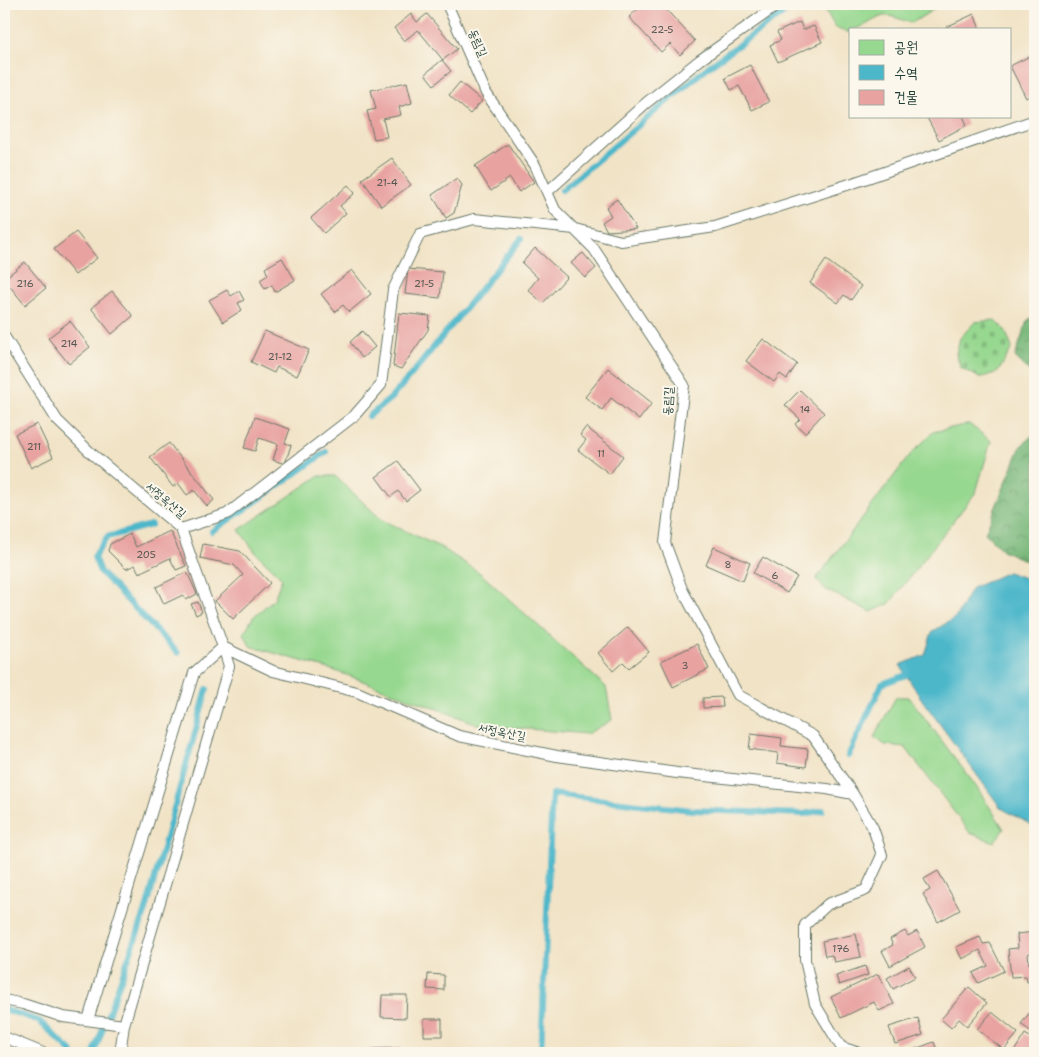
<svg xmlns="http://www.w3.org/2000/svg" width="1039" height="1057" viewBox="0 0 1039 1057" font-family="'Shantell Sans','Poor Story',sans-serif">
	<defs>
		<pattern id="forest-crowns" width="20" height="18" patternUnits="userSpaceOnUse" patternTransform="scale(1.25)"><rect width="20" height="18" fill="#79b87a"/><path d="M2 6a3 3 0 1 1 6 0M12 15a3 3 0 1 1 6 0" fill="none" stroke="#639765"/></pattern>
		<pattern id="cemetery-stones" width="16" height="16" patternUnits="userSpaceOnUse" patternTransform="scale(1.25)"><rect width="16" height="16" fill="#97d890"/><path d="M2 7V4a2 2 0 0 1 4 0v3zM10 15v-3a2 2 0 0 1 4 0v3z" fill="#82ba7d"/></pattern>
	</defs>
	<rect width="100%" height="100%" fill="#fbf7ec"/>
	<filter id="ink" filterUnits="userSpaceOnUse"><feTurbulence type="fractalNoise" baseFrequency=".02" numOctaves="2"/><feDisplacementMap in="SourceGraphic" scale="10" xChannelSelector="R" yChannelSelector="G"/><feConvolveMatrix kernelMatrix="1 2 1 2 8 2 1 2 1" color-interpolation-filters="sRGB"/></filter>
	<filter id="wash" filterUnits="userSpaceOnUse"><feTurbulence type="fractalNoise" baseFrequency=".0096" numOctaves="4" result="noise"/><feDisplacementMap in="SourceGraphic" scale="20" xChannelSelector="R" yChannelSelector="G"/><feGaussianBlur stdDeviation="1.12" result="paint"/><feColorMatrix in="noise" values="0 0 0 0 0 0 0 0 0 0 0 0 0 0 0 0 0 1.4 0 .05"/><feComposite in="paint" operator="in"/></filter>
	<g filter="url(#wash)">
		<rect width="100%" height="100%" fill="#f1e3c6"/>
		<!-- green -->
		<path fill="#97d890" stroke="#5b8a62" d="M 822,4 L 935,4 L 934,9 L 912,23 C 903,21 893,15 884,16 C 872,19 864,29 850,29 L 850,33 L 835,27 Z
			M 969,424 L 991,441 L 976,492 L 889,604 L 871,612 L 826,590 L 816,579 L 910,455 L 933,432 Z
			M 319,476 L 335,476 L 382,520 L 442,548 L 480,573 L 606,687 L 612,720 L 587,734 L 480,725 L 339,672 L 250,646 L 244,633 L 253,617 L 274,599 L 282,578 L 256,553 L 239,530 Z
			M 896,697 L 909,697 L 975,785 L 1004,829 L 994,842 L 970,833 L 905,747 L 885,745 L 874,737 Z"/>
		<!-- forest -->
		<path fill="url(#forest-crowns)" stroke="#4c7a57" d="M 1035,315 L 1035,368 L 1031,373 L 1015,357 L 1027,321 Z
			M 1035,433 L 1035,565 L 1002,550 L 985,533 L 1021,446 Z"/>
		<!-- cemetery -->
		<path fill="url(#cemetery-stones)" stroke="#5b8a62" d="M 995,320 L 1005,330 L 1012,348 L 998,372 L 980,378 L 961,368 L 956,354 L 960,338 L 975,322 Z"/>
		<!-- water -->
		<path fill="#4db7ca" stroke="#367a7f" d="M 1008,572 L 1035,582 L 1035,827 L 1001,808 L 920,697 L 900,665 L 925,655 L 932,632 L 956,617 L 972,588 Z"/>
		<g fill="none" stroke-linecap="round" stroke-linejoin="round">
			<!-- stream -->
			<path stroke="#4db7ca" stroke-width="6" d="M 562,190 L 709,66 L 796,4
				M 369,416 L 391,398 L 417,368 L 521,239
				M 151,525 L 107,537 L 94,557 L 100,572 L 178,653
				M 212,531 L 248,507 L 326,452
				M 848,756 L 882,684 L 906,675
				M 4,1009 L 39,1021 L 73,1053
				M 94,1053 L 146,910 L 207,689
				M 541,1053 L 552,794 L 692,810 L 804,814 L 823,810"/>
		</g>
		<g id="blocks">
			<!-- building -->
			<path fill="#e8a2a0" d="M 643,4 L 661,4 L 695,41 L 680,55 L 670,44 L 661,52 L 629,17 Z
				M 411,14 L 417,22 L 427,14 L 457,49 L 443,60 L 418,30 L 404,41 L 394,28 Z
				M 974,14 L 980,29 L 947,29 L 946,27 Z
				M 800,22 L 803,30 L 814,26 L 822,42 L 778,62 L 770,45 L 781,40 L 777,32 Z
				M 1030,56 L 1035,65 L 1035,103 L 1031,95 L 1026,98 L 1010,66 Z
				M 442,60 L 451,71 L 434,85 L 425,74 Z
				M 750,65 L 769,102 L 752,110 L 739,86 L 731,90 L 725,78 Z
				M 407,82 L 412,103 L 399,107 L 401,115 L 383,119 L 387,137 L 374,139 L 367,111 L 376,109 L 371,90 Z
				M 460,82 L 482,101 L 470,114 L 449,95 Z
				M 926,116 L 963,116 L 967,125 L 939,140 Z
				M 508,144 L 534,182 L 519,192 L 510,178 L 491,191 L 475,166 Z
				M 392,158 L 411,185 L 381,206 L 362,179 Z
				M 457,178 L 462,185 L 454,213 L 446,218 L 432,195 Z
				M 348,185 L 355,193 L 340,206 L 346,213 L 324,233 L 311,218 Z
				M 617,199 L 636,229 L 607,231 L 602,222 L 611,216 L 606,207 Z
				M 76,232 L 97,258 L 75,275 L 54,249 Z
				M 535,248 L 567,277 L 543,303 L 528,290 L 538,278 L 522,263 Z
				M 583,253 L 596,268 L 585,278 L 571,263 Z
				M 282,258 L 295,280 L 275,292 L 272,285 L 265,289 L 260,280 L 268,275 L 265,268 Z
				M 826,260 L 861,286 L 851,300 L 844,295 L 838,303 L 810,283 Z
				M 25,262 L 46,288 L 25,305 L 4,279 Z
				M 408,269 L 443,272 L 440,298 L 405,294 Z
				M 352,270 L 371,294 L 349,312 L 343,305 L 335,312 L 321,294 Z
				M 227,290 L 231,296 L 239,291 L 244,300 L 238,303 L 242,310 L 223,322 L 209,300 Z
				M 112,291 L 133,316 L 112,334 L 91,308 Z
				M 399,313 L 430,316 L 428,330 L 401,369 L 393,366 Z
				M 70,321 L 90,347 L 69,364 L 48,338 Z
				M 265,331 L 309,350 L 297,376 L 277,367 L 274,373 L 251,362 Z
				M 362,331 L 375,347 L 362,358 L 350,342 Z
				M 763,339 L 797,364 L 787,379 L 780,374 L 774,382 L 746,361 Z
				M 608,368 L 652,403 L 639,420 L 611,398 L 602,410 L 585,397 Z
				M 800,390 L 824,413 L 805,433 L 795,424 L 800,419 L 785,405 Z
				M 255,417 L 290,429 L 285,443 L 291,445 L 285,464 L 273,460 L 278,444 L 259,438 L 255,451 L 244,448 Z
				M 37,424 L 53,457 L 31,468 L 15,434 Z
				M 586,427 L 623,456 L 610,474 L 578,450 L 586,440 L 580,435 Z
				M 169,443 L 214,500 L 207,506 L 194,490 L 187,495 L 178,483 L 173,487 L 150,457 Z
				M 398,461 L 420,490 L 406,501 L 398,491 L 391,497 L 376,477 Z
				M 170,531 L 186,566 L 176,570 L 170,558 L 139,573 L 135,565 L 126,569 L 108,551 L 110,544 L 130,534 L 136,547 Z
				M 203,544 L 240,551 L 270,583 L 233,619 L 215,601 L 243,575 L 234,565 L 200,558 Z
				M 714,547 L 750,563 L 743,581 L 706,565 Z
				M 763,557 L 797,577 L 787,593 L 753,573 Z
				M 187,572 L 197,594 L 186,600 L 183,595 L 164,604 L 156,587 Z
				M 198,602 L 202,612 L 196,615 L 191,604 Z
				M 628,627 L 649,652 L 629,668 L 623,662 L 613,671 L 598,653 Z
				M 697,644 L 709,669 L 673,687 L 661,661 Z
				M 722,697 L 723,707 L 703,708 L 703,698 Z
				M 751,734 L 782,738 L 781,746 L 808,749 L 806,767 L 777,763 L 778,753 L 749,749 Z
				M 938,871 L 960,910 L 938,922 L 923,894 L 930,890 L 924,879 Z
				M 905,931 L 908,936 L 917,931 L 925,947 L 890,966 L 882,951 L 893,945 L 890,939 Z
				M 1035,932 L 1035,953 L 1028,953 L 1029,964 L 1035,964 L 1035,981 L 1027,982 L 1026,976 L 1011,977 L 1008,949 L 1018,948 L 1017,934 Z
				M 856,934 L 861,957 L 834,962 L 832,955 L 825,956 L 822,941 Z
				M 980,937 L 983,944 L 990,943 L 1004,971 L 978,983 L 973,973 L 988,966 L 980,950 L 962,959 L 956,947 Z
				M 865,966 L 868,975 L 839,985 L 836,976 Z
				M 909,966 L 915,977 L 893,989 L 887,978 Z
				M 428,974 L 444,975 L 444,990 L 427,989 Z
				M 878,974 L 894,1004 L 879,1011 L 874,1002 L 841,1018 L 831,997 Z
				M 969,987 L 987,1003 L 967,1026 L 959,1019 L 951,1028 L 941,1019 Z
				M 382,995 L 407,995 L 406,1018 L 381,1017 Z
				M 1034,1007 L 1035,1008 L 1035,1035 L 1021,1024 Z
				M 992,1012 L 1018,1033 L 1004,1050 L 977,1029 Z
				M 918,1018 L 923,1035 L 895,1044 L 889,1027 Z
				M 424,1019 L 442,1019 L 442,1036 L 424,1036 Z
				M 1025,1034 L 1035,1040 L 1035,1053 L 1013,1053 Z
				M 934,1042 L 938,1053 L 911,1053 L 910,1051 Z
				M 401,1048 L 401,1053 L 372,1053 L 372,1049 Z"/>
		</g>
	</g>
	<g filter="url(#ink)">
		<use href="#blocks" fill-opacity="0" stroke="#687767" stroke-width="1"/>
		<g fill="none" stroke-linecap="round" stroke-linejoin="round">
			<!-- service casing -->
			<g stroke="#687767" stroke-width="12">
				<path id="service" d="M 447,4 L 486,93 L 535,165 L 555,210 L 594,249 L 684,385 L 665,543 L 682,589 L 738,695 L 813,736 L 853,794
					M 547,192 L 646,103 L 700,60 L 779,4
					M 4,336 L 57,420 L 91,453 L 181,529 L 223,647 L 273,671 L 357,692 L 459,736 L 557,756 L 677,773 L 827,789 L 853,794 L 873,828 L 882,855 L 866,890 L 828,904 L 805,925 L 805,960 L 815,1004 L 841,1047 L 859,1053
					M 181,529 L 227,514 L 354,416 L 381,385 L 393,290 L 420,234 L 474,219 L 575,229 L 621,241 L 715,227 L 853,183 L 1035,120
					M 4,1000 L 23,1004 L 63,1017 L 124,1025
					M 88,1020 L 194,673 L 223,647 L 229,666 L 124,1025 L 120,1053
					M 4,1037 L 43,1053"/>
			</g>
			<!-- service -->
			<use href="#service" stroke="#fff" stroke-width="10"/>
		</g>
	</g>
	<g text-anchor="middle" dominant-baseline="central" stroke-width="4" stroke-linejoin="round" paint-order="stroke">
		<!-- number labels -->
		<g font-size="10" fill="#51564f">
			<text x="662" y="29">22-5</text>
			<text x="387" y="182">21-4</text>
			<text x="25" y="283">216</text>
			<text x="424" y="283">21-5</text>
			<text x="69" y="343">214</text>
			<text x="280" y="356">21-12</text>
			<text x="805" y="409">14</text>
			<text x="34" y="446">211</text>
			<text x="601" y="453">11</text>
			<text x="146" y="554">205</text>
			<text x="728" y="564">8</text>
			<text x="775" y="575">6</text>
			<text x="685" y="665">3</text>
			<text x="841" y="948">176</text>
		</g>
		<!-- street labels -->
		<g font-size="12" fill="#1f3d34" stroke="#fbf7ec">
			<text transform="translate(478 43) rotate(66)">동림길</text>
			<text transform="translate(668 401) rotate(-87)">동림길</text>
			<text transform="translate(166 500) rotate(40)">서정옥산길</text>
			<text transform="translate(502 732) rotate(11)">서정옥산길</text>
		</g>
	</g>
	<!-- margin -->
	<rect width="1039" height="1057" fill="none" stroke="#fbf7ec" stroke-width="20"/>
	<!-- legend -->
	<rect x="849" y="28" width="162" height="90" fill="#fbf7ec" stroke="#a3ada2"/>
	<rect x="859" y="40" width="25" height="15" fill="#97d890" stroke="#a3ada2"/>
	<text x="894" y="52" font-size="15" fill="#1f3d34">공원</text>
	<rect x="859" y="65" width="25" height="15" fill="#4db7ca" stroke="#a3ada2"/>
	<text x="894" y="78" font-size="15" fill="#1f3d34">수역</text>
	<rect x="859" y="90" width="25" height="15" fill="#e8a2a0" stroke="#a3ada2"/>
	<text x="894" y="102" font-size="15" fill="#1f3d34">건물</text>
</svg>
